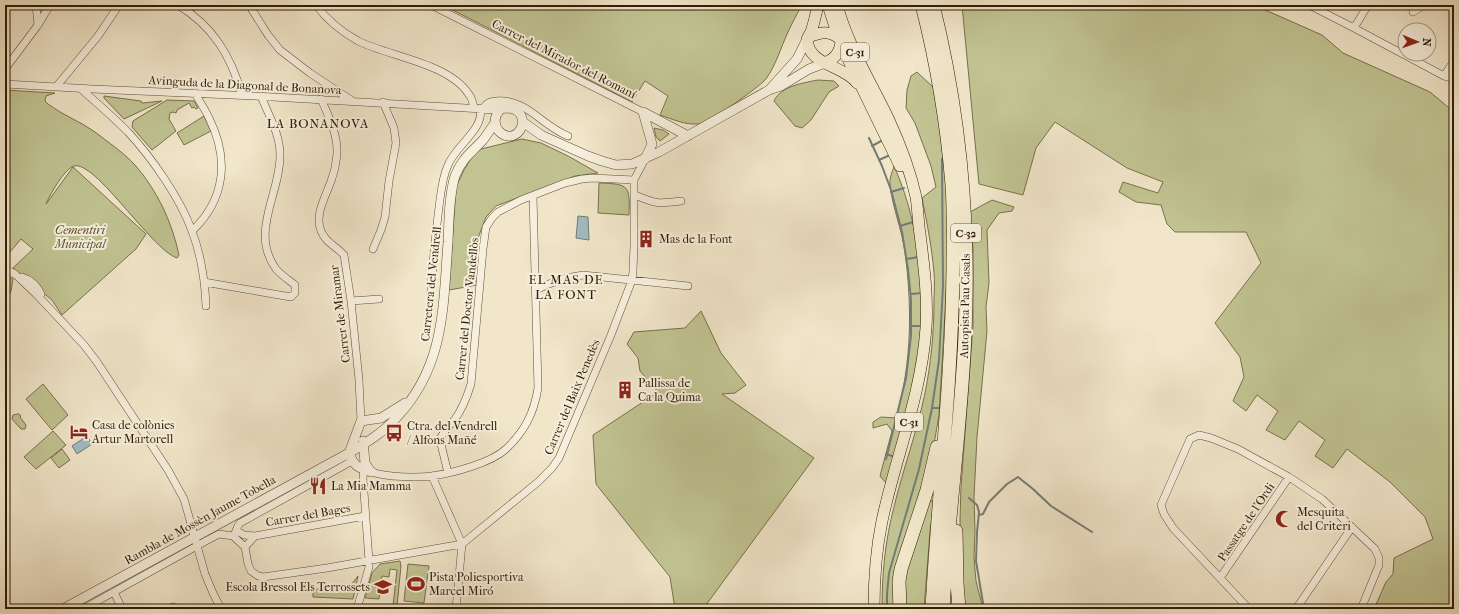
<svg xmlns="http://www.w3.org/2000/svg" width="1459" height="614" viewBox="0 0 1459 614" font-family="'IM FELL French Canon',serif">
	<rect width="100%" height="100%" fill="#f1e6ca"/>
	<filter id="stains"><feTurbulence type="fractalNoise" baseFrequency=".005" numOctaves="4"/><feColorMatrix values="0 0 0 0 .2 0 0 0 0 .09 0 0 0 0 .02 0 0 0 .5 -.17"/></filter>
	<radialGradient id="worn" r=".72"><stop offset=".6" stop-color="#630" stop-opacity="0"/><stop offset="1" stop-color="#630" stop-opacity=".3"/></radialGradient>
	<!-- green -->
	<path fill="#c1c392" stroke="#79704a" d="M 443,5 L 802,5 C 797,14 792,23 788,32 C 781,47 776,65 766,79 C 758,88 709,123 698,124 C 685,125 672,119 660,115 L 668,96 L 645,81 L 632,102 Z
		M 962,5 L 1254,5 L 1322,35 L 1343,53 L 1430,92 L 1454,112 L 1454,609 L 1374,609 L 1386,582 L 1393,574 L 1394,558 L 1433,539 L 1425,517 L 1390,482 L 1347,449 L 1333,468 L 1315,456 L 1325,440 L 1299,421 L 1285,440 L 1266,430 L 1278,411 L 1257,395 L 1246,411 L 1233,401 L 1244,377 L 1240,357 L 1215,323 L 1261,263 L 1246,232 L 1175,232 L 1167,224 L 1161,205 L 1136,202 L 1119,192 L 1123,182 L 1158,193 L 1163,182 L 1127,168 L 1055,122 L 1036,148 L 1023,195 L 979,184 Z
		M 917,72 L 933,87 L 939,119 L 948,202 L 948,259 L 939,415 L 931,462 L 923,492 L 934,503 L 930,531 L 924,609 L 882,609 C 882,574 885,541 894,507 C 903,469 917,432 925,393 C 931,363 934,332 934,300 C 934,291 935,282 934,273 C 932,248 927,223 922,198 L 936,187 L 931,166 L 915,123 L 906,108 L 907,90 L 911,76 Z
		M 818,80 L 834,81 L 839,86 L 829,92 L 811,120 L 802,128 L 795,126 L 774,101 C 781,86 803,83 818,80 Z
		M 5,90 L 55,93 L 46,96 L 45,101 L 48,104 C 62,115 80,121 95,132 C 108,142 124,153 135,165 C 157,190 172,222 179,255 L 177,258 C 151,249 95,160 74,166 C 65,168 49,196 46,204 L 73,167 L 146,234 L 136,249 L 62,315 L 52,300 L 13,268 L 33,249 L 21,239 L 5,258 Z
		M 104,96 L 141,101 L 142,103 L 162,101 L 124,119 L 104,98 Z
		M 167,100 L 194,101 L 198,108 L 196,109 L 194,107 L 192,108 L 189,103 L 177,110 L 176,113 L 173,112 L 170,113 L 169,119 L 176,131 L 152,150 L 132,127 L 133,121 Z
		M 204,116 L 211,131 L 184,145 L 177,133 Z
		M 654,128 L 663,130 L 669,134 L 660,141 L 656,137 Z
		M 522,139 L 541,143 L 568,156 L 598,173 L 575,176 L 496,206 L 486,217 L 478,238 L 477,285 L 449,290 L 456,187 L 464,170 L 474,154 L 481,149 Z
		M 894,166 C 925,235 928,319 912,392 C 905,423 895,453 886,483 L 880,476 L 892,431 L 887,424 L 873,428 L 873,422 L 881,417 L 896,418 L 897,414 C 912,361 912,306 905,252 C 902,229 892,207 890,184 C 889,178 893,171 894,166 Z
		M 599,183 C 629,184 630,185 629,215 L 598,213 Z
		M 992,200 L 1014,207 L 1012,211 L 999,213 L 987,230 L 989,283 L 986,307 L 987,331 L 977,437 L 974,497 L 975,531 L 974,558 L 976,581 L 983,609 L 949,609 L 950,593 L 962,591 L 960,520 L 961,487 L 973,326 L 973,249 L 970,212 Z
		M 5,275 L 13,279 L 11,291 L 5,304 Z
		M 701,311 L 721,353 L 746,385 L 735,393 L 722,394 L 814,458 L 703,609 L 675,609 L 670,577 L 596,484 L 593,435 L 658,392 L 640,371 L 638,358 L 627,344 L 634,332 L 685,328 Z
		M 43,384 L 68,415 L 52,430 L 26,399 Z
		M 17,414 L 19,414 L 21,416 L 20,417 L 26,425 L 25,429 L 21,429 L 12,419 L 13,415 Z
		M 53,431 L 66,445 L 36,469 L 24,457 Z
		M 62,449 L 70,460 L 59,468 L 51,458 Z
		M 400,561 L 401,566 L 397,606 L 393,606 L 397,570 L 390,569 L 389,577 L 382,576 L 379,599 L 365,598 L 372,573 L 380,564 Z
		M 408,564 L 429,566 L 424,603 L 404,601 Z
		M 358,576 L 353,599 L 313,597 L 313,589 L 347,590 Z"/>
	<!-- water -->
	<path fill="#a1bcc2" stroke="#747c75" d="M 578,216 L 588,217 L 589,240 L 576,238 Z
		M 87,436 L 92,444 L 77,454 L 72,446 Z"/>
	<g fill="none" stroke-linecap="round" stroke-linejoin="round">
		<!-- stream -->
		<path stroke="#747c75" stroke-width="2" d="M 869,138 L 882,166 L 891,190 L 902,232 L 908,269 L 911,300 L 911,336 L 906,378 L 886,459
			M 872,146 L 883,140
			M 879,160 L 890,155
			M 891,192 L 904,188
			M 900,226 L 913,222
			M 907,259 L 918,257
			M 911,294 L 922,293
			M 911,326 L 922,326
			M 932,408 L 939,408
			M 886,454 L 895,457
			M 969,498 L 977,505 L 979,512 L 977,532 L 976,561 L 984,609
			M 979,515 L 983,514 L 989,502 L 1007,484 L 1018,477 L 1033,489 L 1051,506 L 1092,532
			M 887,609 L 887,594 L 889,573 L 919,469 L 932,408 L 939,360 L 943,286 L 942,159"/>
		<!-- minor casing -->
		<g stroke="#614e33" stroke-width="8">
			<path id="minor" d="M 36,5 L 38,25
				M 178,5 C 213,26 231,56 242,95
				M 249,5 L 268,35 L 280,50 L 310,73 L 351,100
				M 316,5 C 327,20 342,32 358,41 C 390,57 451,63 470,96 C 472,99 473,104 474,107
				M 431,5 L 643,112
				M 1309,5 L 1354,28 L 1444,76 L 1454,79
				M 1413,12 L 1424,5
				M 1354,28 L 1368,5
				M 5,69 L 38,25 L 50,5
				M 1444,76 L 1454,61
				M 5,84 L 92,89 L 255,96 L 483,109 C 486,103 489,102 496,101 C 526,98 542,126 568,136
				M 56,87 L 98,36 L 119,5
				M 81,89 C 97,103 113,117 128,132 C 152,158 180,198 192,231 C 201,255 205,281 206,306
				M 321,99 C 329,117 338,135 337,154 C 336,162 335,171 332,178 C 327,195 314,213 321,231 C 326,243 336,246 344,255 L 351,301 L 359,380 L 361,421
				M 635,195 C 656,204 658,204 681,201
				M 192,231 C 226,199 229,158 209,118 C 205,109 199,101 195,93
				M 373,249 L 381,230 L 385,217 L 389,181 L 396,143 L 394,128 L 383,102
				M 5,269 L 15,274 L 36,294 L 84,345 L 97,362 L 168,470 L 184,499 L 205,574 L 213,593 L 221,609
				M 20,279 L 22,277 C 32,280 37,285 41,294 L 39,297
				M 204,282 L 291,297 L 295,293 L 295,285 C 289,280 281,275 276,269 C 249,232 281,193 280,154 C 280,134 268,114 261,96
				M 536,290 C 549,283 568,277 583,275 L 688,286
				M 351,301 L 379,299
				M 430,305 C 432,272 435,239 439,207 C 441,192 442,178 448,165 C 456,145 485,129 480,108
				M 372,472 C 385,477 418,478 432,476 C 453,473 491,463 506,449 C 525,431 534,413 538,388 L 533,196
				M 448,473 L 440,440 C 442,432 450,426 455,419 C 463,408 467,397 471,384 L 483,249 L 486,227 L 492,218 L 498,212 L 521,200 L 565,183 L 582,179 L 593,178 L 634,180
				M 432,476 L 462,544 L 456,609
				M 237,531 L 244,535 L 255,536
				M 233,536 L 245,547 L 248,564 L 251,571 L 258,576 L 263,577 L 327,568 L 462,544 L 538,482 L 552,468 L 559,458 L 611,335 L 632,280 L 633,271 L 634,245 L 634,180 L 645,159
				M 233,536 C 237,532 236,527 240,523 L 352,461
				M 245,547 L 255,536 L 365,516
				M 1220,578 L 1289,477
				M 114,592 L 122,609
				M 83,609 L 204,542 L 219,534 L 233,536
				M 168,609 L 173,607
				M 357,609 L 369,567 L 369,561 L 363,478 L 364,469 L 367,466
				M 1249,609 L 1173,528 L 1164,514 L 1161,505 L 1190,439 L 1199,435 L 1211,438 L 1238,449 L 1289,477 L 1322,499 L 1375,549 L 1379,558 L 1379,565 L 1361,609
				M 1296,609 L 1352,527"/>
		</g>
		<!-- tertiary casing -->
		<g stroke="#614e33" stroke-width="10">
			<path id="tertiary" d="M 770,89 L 797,59 L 807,39
				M 483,109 C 496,109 518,103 522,118 C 523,122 522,127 520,130 C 508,147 484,125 501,109
				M 643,112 L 688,136
				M 643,112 L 652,144 L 645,159
				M 523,122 L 541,135 L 588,156 L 602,161 L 616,165 L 632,164 L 659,152 L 769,90 L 781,86 L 809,69 L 825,63
				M 361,421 L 349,453 C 354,467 359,468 372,472
				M 361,421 L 381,418 L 405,403
				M 363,441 L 365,463 L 371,472
				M 63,609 L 349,453 C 366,443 384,432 397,417 C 445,366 443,307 448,242 C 449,221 449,195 455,176 C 462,158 471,153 483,140 C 487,135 491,128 495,123"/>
		</g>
		<!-- primary casing -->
		<g stroke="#311c01" stroke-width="12">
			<path id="primary" d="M 818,5 C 816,14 814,23 811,32 C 810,34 807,38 807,40 C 809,66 844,65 857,83
				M 828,5 L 834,24 L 847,57 L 900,166
				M 837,5 C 848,46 871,82 889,120 C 900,144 910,170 916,197 C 918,209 918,222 920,234 C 924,266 928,297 926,328 C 921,397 896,455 882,521 C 876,550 874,579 874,609
				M 808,37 C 822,32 830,30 841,40
				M 825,63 C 836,58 840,52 841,41"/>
		</g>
		<!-- motorway casing -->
		<g stroke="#311c01" stroke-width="14">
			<path id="motorway" d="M 922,5 C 937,64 947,124 952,185 C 954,213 953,241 953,268 C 952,382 938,495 932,609
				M 933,5 C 960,113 970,224 965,335 C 961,427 948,517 943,609
				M 956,531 L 957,583 L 959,609
				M 900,609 L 899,581 L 901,569 L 927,490 L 937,447"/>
		</g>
		<!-- minor -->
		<use href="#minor" stroke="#f6efdd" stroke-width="7"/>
		<!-- tertiary -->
		<use href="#tertiary" stroke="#f6efdd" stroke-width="9"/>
		<!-- primary -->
		<use href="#primary" stroke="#f1e6ca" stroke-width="11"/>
		<!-- motorway -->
		<use href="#motorway" stroke="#f1e6ca" stroke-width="13"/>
	</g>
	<!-- icons -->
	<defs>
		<g id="building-bare" transform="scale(1.38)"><path d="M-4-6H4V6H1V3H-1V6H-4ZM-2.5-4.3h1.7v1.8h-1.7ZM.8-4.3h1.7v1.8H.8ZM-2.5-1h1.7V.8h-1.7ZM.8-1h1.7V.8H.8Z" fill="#8f2418" stroke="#f6efdd" stroke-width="2.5" paint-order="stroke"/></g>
		<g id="hotel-bare" transform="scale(1.38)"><path d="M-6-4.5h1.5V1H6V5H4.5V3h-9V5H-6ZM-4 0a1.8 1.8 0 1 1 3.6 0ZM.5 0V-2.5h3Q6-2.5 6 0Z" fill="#8f2418" stroke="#f6efdd" stroke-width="2.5" paint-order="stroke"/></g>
		<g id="bus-bare" transform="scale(1.38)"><path d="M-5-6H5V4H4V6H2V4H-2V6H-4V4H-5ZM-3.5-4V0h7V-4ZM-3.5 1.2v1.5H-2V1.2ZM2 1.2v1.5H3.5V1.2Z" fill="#8f2418" stroke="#f6efdd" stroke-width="2.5" paint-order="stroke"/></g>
		<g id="restaurant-bare" transform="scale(1.38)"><path d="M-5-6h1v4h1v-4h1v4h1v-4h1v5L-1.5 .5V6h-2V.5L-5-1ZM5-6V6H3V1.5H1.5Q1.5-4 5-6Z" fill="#8f2418" stroke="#f6efdd" stroke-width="2.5" paint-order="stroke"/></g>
		<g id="mosque-bare" transform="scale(1.38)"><path d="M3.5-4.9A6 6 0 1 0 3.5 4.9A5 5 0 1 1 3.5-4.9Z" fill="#8f2418" stroke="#f6efdd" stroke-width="2.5" paint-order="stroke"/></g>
		<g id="stadium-bare" transform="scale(1.38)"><path d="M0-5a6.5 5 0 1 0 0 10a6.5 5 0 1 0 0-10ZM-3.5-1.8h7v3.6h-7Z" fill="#8f2418" stroke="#f6efdd" stroke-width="2.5" paint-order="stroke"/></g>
		<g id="school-bare" transform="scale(1.38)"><path d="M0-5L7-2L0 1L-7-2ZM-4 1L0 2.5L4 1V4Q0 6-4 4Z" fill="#8f2418" stroke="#f6efdd" stroke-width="2.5" paint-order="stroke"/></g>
	</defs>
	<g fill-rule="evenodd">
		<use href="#building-bare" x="646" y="239"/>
		<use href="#building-bare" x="625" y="390"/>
		<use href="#hotel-bare" x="79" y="432"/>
		<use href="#bus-bare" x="394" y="433"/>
		<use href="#restaurant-bare" x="318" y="486"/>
		<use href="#mosque-bare" x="1284" y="519"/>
		<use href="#stadium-bare" x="416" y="584"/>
		<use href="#school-bare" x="383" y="587"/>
	</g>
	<g text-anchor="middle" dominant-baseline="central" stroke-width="4" stroke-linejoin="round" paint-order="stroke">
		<!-- shield labels -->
		<g fill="#f6efdd" stroke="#6c5b43" stroke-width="1">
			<rect x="841" y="43" width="28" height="18" rx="3"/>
			<rect x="951" y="224" width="30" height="18" rx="3"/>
			<rect x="895" y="413" width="28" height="18" rx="3"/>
		</g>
		<g font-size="11" font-weight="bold" fill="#311c01">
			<text x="855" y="52">C-31</text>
			<text x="966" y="233">C-32</text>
			<text x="909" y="422">C-31</text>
		</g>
		<!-- street labels -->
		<g font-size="12" fill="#311c01" stroke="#f6efdd">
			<text transform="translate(564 59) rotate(27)">Carrer del Mirador del Romaní</text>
			<text transform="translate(245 85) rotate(3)">Avinguda de la Diagonal de Bonanova</text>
			<text transform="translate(431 284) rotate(-84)">Carretera del Vendrell</text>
			<text transform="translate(965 306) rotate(-89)">Autopista Pau Casals</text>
			<text transform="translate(467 309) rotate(-84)">Carrer del Doctor Vandellòs</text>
			<text transform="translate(340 314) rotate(-97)">Carrer de Miramar</text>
			<text transform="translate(572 397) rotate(-67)">Carrer del Baix Penedès</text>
			<text transform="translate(308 515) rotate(-10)">Carrer del Bages</text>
			<text transform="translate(200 520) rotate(-29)">Rambla de Mossèn Jaume Tobella</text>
			<text transform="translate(1246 522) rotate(-56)">Passatge de l'Ordi</text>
		</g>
		<!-- park labels -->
		<g font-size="12" font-style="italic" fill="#5c4e2c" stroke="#f6efdd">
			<text x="80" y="230">Cementiri<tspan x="80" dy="14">Municipal</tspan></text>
		</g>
		<!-- poi labels -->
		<g font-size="12" fill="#311c01" stroke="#f6efdd" text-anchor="start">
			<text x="659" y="239">Mas de la Font</text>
			<text x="638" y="383">Pallissa de<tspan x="638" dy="14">Ca la Quima</tspan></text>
			<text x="92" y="425">Casa de colònies<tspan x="92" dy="14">Artur Martorell</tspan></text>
			<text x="407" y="426">Ctra. del Vendrell<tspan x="407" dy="14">/ Alfons Mañé</tspan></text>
			<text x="331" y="486">La Mia Mamma</text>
			<text x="1297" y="512">Mesquita<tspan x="1297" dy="14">del Criteri</tspan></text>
			<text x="429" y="577">Pista Poliesportiva<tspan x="429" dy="14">Marcel Miró</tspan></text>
			<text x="370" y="587" text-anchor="end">Escola Bressol Els Terrossets</text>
		</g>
		<!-- neighbourhood labels -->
		<g font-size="13" letter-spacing="1" fill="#311c01" stroke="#f6efdd">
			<text x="318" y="123">LA BONANOVA</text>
			<text x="566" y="279">EL MAS DE<tspan x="566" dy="15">LA FONT</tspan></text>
		</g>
	</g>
	<!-- margin -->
	<rect width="1459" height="614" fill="none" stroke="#f1e6ca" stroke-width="20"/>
	<rect x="6" y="6" width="1447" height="602" fill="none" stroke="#311c01" stroke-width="2"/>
	<rect x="10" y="10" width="1439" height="594" fill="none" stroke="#311c01"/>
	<!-- north arrow -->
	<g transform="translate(1417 42) rotate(92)"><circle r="19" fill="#f6efdd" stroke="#a79b85"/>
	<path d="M0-3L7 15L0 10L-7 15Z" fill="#8f2418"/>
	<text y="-6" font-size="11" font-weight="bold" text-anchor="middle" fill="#311c01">N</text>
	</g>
	<rect width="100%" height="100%" filter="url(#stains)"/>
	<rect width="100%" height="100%" fill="url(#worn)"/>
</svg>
